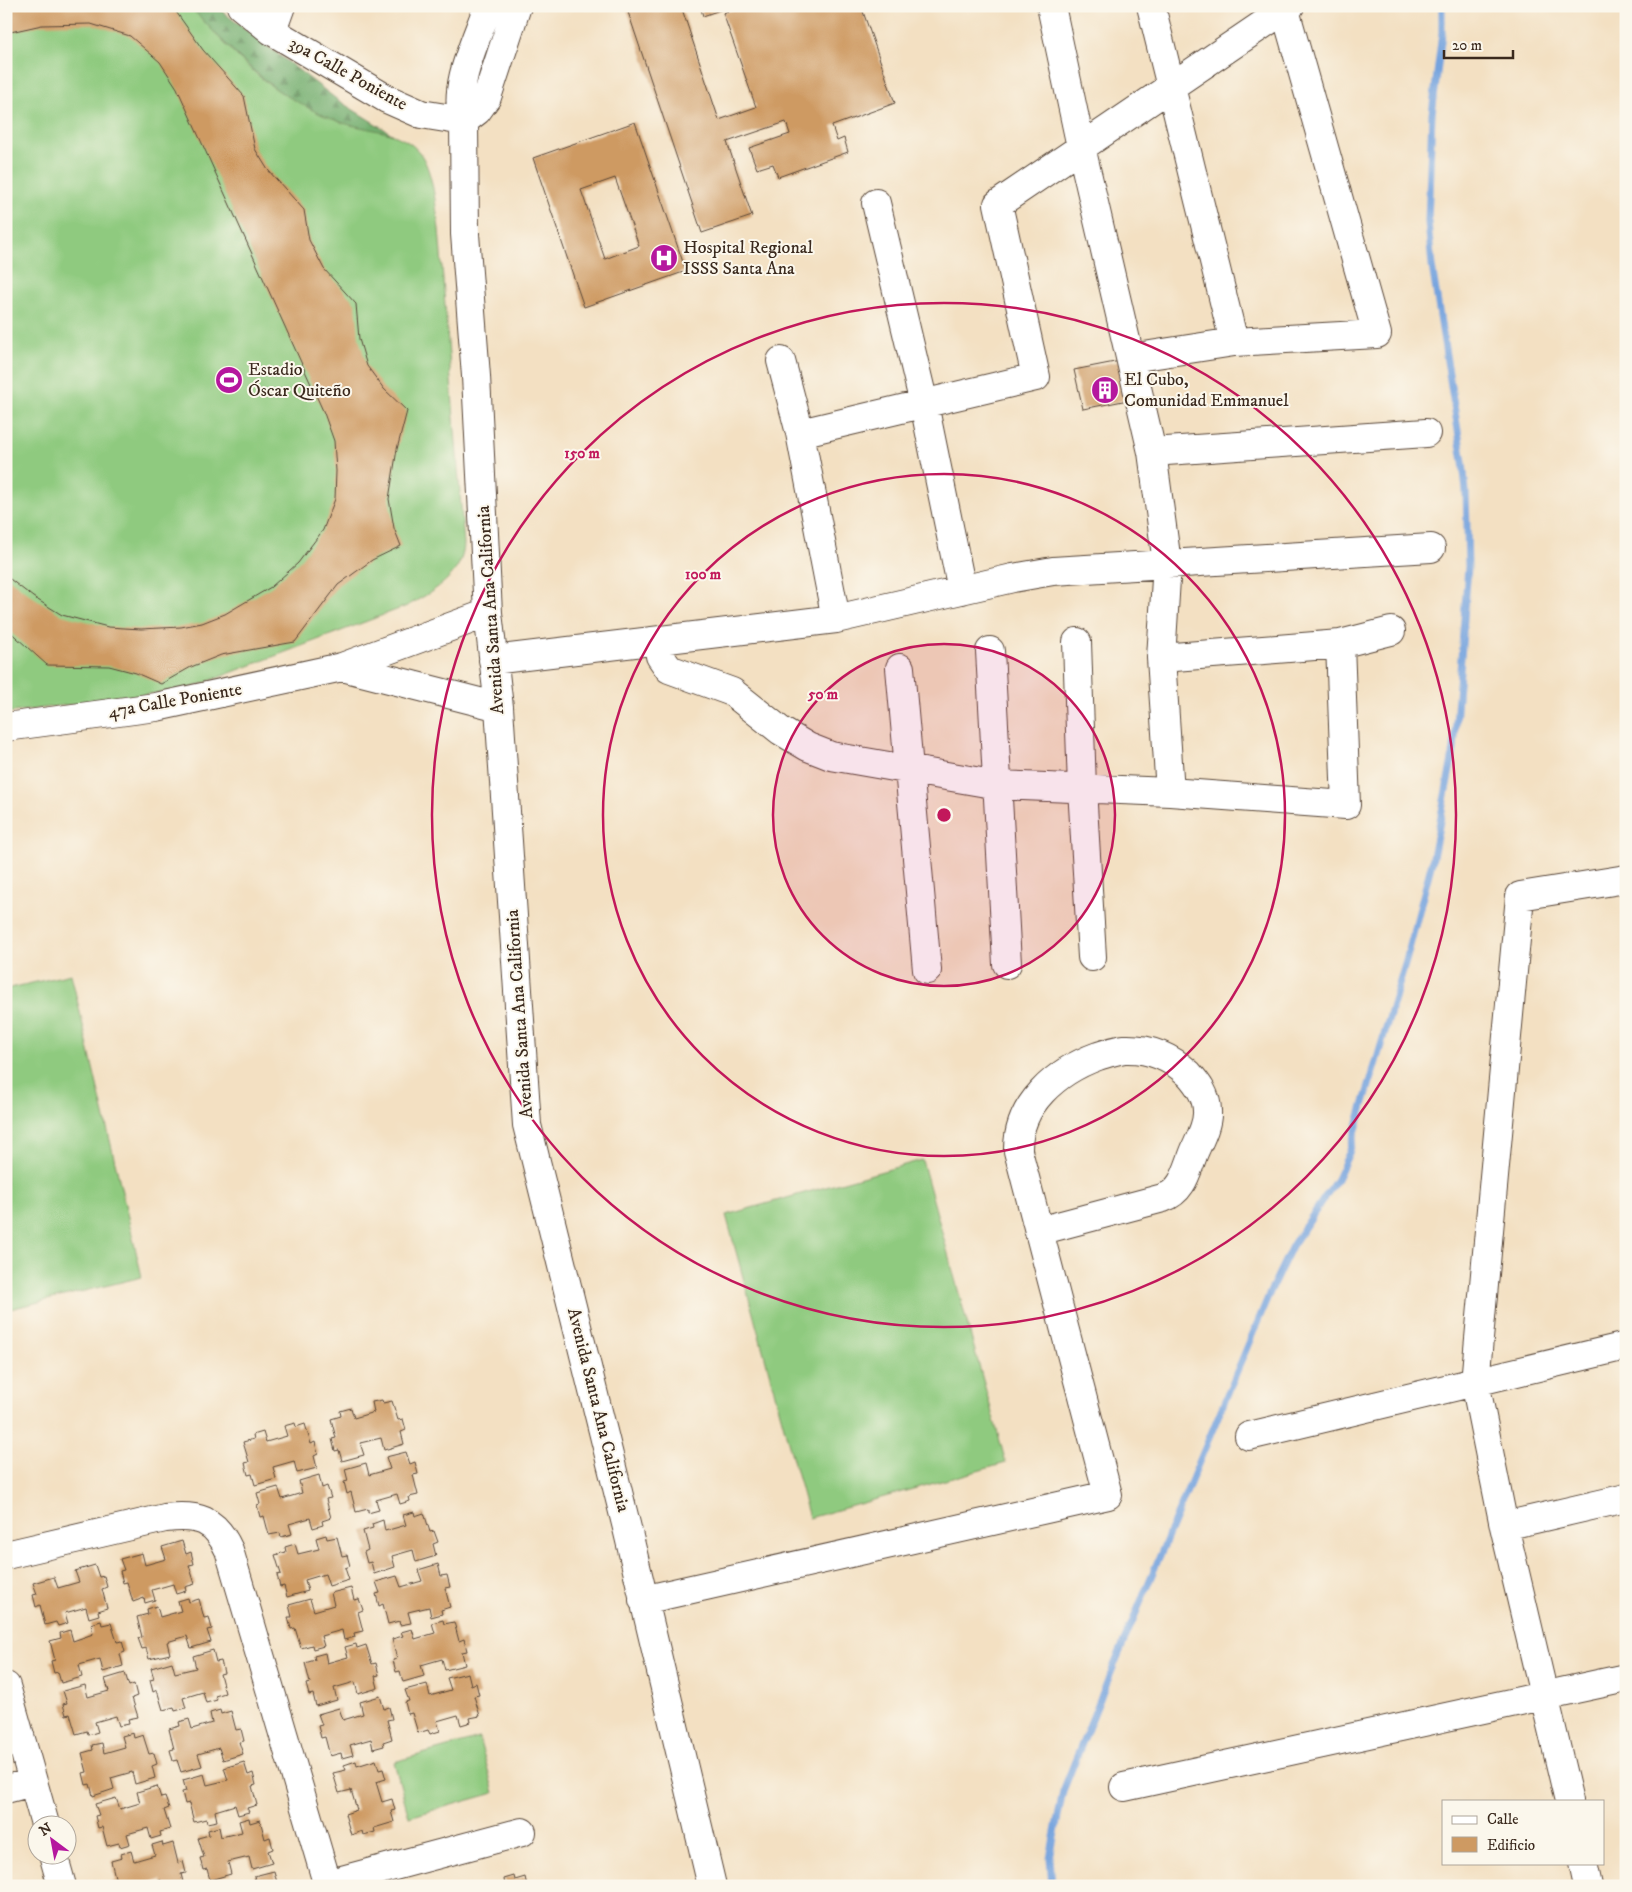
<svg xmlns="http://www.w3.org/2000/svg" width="1632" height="1892" viewBox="0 0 1632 1892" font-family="'IM FELL DW Pica',serif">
	<defs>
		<pattern id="forest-firs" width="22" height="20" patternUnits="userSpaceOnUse" patternTransform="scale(1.25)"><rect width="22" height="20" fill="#73ae6e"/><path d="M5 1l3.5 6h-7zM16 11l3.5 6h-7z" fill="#608e5a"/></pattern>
	</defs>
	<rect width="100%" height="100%" fill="#fbf7ec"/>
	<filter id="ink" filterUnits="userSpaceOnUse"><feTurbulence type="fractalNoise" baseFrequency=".02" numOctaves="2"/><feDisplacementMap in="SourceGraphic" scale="10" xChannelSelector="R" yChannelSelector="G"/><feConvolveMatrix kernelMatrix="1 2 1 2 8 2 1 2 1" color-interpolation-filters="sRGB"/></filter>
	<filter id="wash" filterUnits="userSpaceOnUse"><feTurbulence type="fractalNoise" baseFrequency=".0096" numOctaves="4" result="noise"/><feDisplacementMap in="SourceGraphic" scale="20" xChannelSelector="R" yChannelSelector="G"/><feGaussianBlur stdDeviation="1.12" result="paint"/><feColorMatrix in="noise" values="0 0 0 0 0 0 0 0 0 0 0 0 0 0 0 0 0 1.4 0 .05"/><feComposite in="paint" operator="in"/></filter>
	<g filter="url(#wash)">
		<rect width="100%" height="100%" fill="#f3e0c2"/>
		<!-- forest -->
		<path fill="url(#forest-firs)" stroke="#576c46" d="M 189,6 L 215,6 L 339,101 L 397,137 C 377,131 356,128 337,121 C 275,101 233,51 189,6 Z"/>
		<!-- garden -->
		<path fill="#8fca7f" stroke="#657a4e" d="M 6,6 L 189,6 C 220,37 249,74 287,96 C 303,105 318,114 335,120 C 361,131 400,128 419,152 C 433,169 436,208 439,229 L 464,544 C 463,576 432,592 407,606 L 188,689 L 6,713 Z
			M 71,974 L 142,1277 L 6,1310 L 6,989 Z
			M 922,1160 L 1006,1463 L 809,1518 L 726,1215 Z
			M 479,1738 L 494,1793 L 409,1817 L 394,1762 Z"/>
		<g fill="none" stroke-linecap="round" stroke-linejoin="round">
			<!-- stream -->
			<path stroke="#74a3de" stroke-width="7" d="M 1052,1886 L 1050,1858 L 1063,1791 L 1100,1699 L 1271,1290 L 1292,1246 L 1337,1179 L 1349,1153 L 1406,961 L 1432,862 L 1454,749 L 1468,567 L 1466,491 L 1463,462 L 1432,266 L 1428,222 L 1432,114 L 1442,33 L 1442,6"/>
		</g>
		<g id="blocks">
			<!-- building -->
			<path fill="#ce9a62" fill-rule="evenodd" d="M 6,6 L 172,6 L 203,50 L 244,96 L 255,149 L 268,170 L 304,210 L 309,240 L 324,269 L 356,304 L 359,339 L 367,366 L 384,389 L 407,411 L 397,449 L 389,499 L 394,528 L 401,546 L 372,560 L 338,585 L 295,642 L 221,655 L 191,667 L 161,684 L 136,673 L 109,666 L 47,665 L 6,628 L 6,576 L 33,597 L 62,615 L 108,627 L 141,629 L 181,627 L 202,623 L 225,614 L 271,587 L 298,563 L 323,530 L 335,499 L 336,471 L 334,441 L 324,413 L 177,88 L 160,62 L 130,36 L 91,24 L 42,25 L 6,33 Z
				M 626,6 L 681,6 L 719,120 L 756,107 L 723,13 L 743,6 L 861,6 L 895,103 L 832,126 L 837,141 L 844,138 L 848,152 L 778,177 L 773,164 L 757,169 L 749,148 L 790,134 L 786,122 L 727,142 L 752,216 L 702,233 Z
				M 700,6 L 731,6 L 703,16 Z
				M 635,122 L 686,271 L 584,307 L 533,158 ZM 615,178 L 639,246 L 605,259 L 581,190 Z
				M 1125,360 L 1133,399 L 1083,409 L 1074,370 Z
				M 382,1400 L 383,1403 L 392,1401 L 398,1420 L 403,1419 L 406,1430 L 401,1432 L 404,1444 L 384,1450 L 381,1438 L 360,1443 L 364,1455 L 342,1461 L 339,1450 L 335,1451 L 332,1439 L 336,1438 L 331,1419 L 341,1416 L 340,1411 L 351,1408 L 354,1418 L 374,1412 L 372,1402 Z
				M 295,1423 L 296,1427 L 305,1424 L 311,1444 L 315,1442 L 318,1454 L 314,1456 L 317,1468 L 297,1473 L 294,1461 L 273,1467 L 276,1479 L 255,1485 L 252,1474 L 248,1475 L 245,1463 L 249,1462 L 243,1442 L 254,1439 L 253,1435 L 263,1432 L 266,1442 L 287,1436 L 284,1426 Z
				M 406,1452 L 410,1464 L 415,1462 L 418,1474 L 413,1475 L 418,1495 L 409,1497 L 410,1501 L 400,1504 L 397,1494 L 376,1500 L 379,1510 L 368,1513 L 368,1509 L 356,1512 L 351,1492 L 347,1494 L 344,1482 L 348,1481 L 345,1469 L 366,1463 L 369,1475 L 390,1469 L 386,1457 Z
				M 319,1475 L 322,1488 L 327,1486 L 331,1498 L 326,1499 L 331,1518 L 322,1521 L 323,1525 L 313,1528 L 310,1518 L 289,1524 L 292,1534 L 281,1537 L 280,1533 L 269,1535 L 264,1516 L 260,1517 L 257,1505 L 260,1504 L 257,1493 L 278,1487 L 282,1499 L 302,1493 L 299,1481 Z
				M 414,1512 L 415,1516 L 424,1513 L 430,1532 L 434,1531 L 438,1542 L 433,1544 L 436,1556 L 416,1562 L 413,1550 L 392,1556 L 395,1567 L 374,1574 L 371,1562 L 367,1563 L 364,1552 L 368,1550 L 363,1531 L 373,1528 L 372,1524 L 383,1520 L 385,1531 L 406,1525 L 403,1515 Z
				M 326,1535 L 327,1539 L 337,1537 L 342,1556 L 347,1555 L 350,1566 L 345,1568 L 349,1580 L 329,1586 L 325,1574 L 305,1580 L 308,1591 L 287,1597 L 284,1586 L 280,1587 L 277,1575 L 281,1574 L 275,1555 L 286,1552 L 285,1547 L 295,1544 L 298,1554 L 319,1549 L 316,1538 Z
				M 182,1541 L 186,1554 L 191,1552 L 194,1564 L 189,1565 L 195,1584 L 185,1587 L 186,1591 L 176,1594 L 173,1584 L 152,1590 L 155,1600 L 145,1603 L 144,1598 L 133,1602 L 127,1582 L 123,1583 L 120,1571 L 124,1570 L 120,1559 L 142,1553 L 145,1565 L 166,1559 L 162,1547 Z
				M 438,1564 L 441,1576 L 447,1575 L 450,1587 L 445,1588 L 450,1607 L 441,1610 L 442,1614 L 431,1617 L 429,1607 L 408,1612 L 411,1623 L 400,1625 L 399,1621 L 388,1624 L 383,1604 L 379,1606 L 376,1594 L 380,1593 L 376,1582 L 397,1576 L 401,1587 L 422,1581 L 418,1570 Z
				M 95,1565 L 99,1577 L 104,1576 L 107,1587 L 102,1589 L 107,1608 L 98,1611 L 99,1615 L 89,1618 L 86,1607 L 65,1613 L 68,1623 L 58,1626 L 56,1622 L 45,1625 L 40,1605 L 36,1607 L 33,1595 L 37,1594 L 33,1583 L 54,1577 L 58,1588 L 79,1582 L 75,1571 Z
				M 351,1588 L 354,1600 L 359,1599 L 363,1610 L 358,1612 L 363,1631 L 354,1633 L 355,1637 L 344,1640 L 342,1630 L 321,1636 L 324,1646 L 313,1649 L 312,1645 L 301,1648 L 295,1628 L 291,1629 L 288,1617 L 292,1617 L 289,1605 L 310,1599 L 314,1611 L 334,1605 L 331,1593 Z
				M 188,1598 L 189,1602 L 199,1599 L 204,1618 L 209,1617 L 212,1629 L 207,1630 L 211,1642 L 191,1648 L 187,1636 L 167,1642 L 170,1654 L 149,1659 L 146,1648 L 142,1649 L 138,1638 L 142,1637 L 137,1617 L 148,1614 L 147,1609 L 157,1606 L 160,1617 L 181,1611 L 178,1601 Z
				M 443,1620 L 444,1624 L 454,1622 L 459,1641 L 464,1639 L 467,1651 L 462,1652 L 465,1665 L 445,1670 L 442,1659 L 421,1665 L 424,1676 L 403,1682 L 400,1671 L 396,1672 L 393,1660 L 397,1659 L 392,1639 L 403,1636 L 401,1632 L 412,1629 L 415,1639 L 435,1633 L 432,1623 Z
				M 101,1621 L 102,1625 L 111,1623 L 117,1642 L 122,1641 L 125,1652 L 120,1654 L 123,1666 L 103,1672 L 100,1659 L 79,1665 L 82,1677 L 61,1683 L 58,1672 L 54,1673 L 51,1661 L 55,1660 L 50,1641 L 61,1638 L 60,1633 L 70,1630 L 73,1641 L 93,1634 L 91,1624 Z
				M 356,1644 L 357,1648 L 366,1645 L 372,1664 L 376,1663 L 379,1675 L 375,1676 L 378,1688 L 358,1694 L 355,1682 L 334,1688 L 337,1700 L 316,1706 L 313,1694 L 309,1695 L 306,1684 L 310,1683 L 305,1663 L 315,1660 L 314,1656 L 325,1653 L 327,1663 L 348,1657 L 345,1647 Z
				M 213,1650 L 216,1662 L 221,1661 L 224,1673 L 220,1674 L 225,1693 L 215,1696 L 217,1700 L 206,1703 L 203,1692 L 183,1698 L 186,1708 L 175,1711 L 174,1707 L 163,1710 L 157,1690 L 153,1692 L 150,1680 L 154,1679 L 151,1668 L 172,1662 L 175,1673 L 196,1668 L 193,1656 Z
				M 125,1673 L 129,1686 L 134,1684 L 137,1696 L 132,1698 L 138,1717 L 128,1719 L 129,1724 L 119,1726 L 116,1716 L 95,1722 L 98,1732 L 88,1735 L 87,1731 L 76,1734 L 70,1714 L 66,1715 L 63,1704 L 67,1703 L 63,1691 L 85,1685 L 88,1697 L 109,1691 L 105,1679 Z
				M 468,1673 L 471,1685 L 476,1683 L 479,1695 L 474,1696 L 480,1716 L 470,1718 L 471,1722 L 461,1725 L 458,1715 L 437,1721 L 440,1731 L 430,1734 L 428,1730 L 418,1733 L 412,1713 L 408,1714 L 405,1702 L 409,1701 L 405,1690 L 427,1684 L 430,1696 L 451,1690 L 447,1678 Z
				M 380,1696 L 384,1709 L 389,1707 L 392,1719 L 387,1720 L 392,1739 L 383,1742 L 384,1746 L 373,1749 L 371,1739 L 350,1745 L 353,1755 L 342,1758 L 341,1753 L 330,1756 L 325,1737 L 321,1738 L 318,1726 L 322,1725 L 318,1714 L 339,1708 L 343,1720 L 363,1714 L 360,1702 Z
				M 220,1710 L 221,1714 L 231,1711 L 236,1730 L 241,1729 L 244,1741 L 239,1742 L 243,1754 L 223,1760 L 219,1748 L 198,1754 L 202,1766 L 181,1772 L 177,1760 L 173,1761 L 170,1750 L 174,1749 L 169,1729 L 180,1726 L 179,1722 L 189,1719 L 192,1729 L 212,1723 L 210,1713 Z
				M 133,1733 L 134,1738 L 143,1735 L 149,1754 L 154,1753 L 157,1764 L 152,1766 L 155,1778 L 135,1784 L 132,1772 L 111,1778 L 114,1789 L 93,1796 L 90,1784 L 86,1785 L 83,1773 L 87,1772 L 82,1753 L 93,1750 L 92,1745 L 102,1743 L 104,1753 L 125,1747 L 122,1736 Z
				M 376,1760 L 379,1770 L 383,1769 L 386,1779 L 376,1782 L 382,1802 L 392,1799 L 395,1810 L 391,1811 L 394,1822 L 374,1828 L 375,1832 L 363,1835 L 362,1831 L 351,1835 L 345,1814 L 357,1810 L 351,1790 L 339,1793 L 333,1773 L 346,1770 L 344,1765 L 356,1761 L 357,1766 Z
				M 244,1762 L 248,1775 L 253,1773 L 256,1785 L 252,1786 L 257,1805 L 247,1808 L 249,1812 L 238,1815 L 235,1805 L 215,1811 L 217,1821 L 207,1823 L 206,1819 L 194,1822 L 189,1803 L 185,1804 L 182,1792 L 186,1791 L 183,1780 L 204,1774 L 207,1785 L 228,1780 L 224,1768 Z
				M 157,1786 L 161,1798 L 165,1797 L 169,1808 L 164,1810 L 170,1829 L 160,1832 L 161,1836 L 151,1839 L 148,1828 L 127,1834 L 130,1844 L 120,1847 L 119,1843 L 107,1846 L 102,1827 L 98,1828 L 95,1816 L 99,1815 L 95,1804 L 116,1798 L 120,1809 L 140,1803 L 137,1792 Z
				M 249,1818 L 250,1823 L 260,1820 L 265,1839 L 270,1837 L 273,1849 L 268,1851 L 272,1863 L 252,1869 L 249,1857 L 228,1862 L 231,1874 L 210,1880 L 207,1869 L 203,1870 L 200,1858 L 204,1857 L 198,1838 L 209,1835 L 208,1830 L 219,1827 L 221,1837 L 242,1832 L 239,1821 Z
				M 162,1842 L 163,1846 L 173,1843 L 178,1863 L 183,1861 L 186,1873 L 181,1874 L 184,1886 L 163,1886 L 161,1880 L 143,1886 L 113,1886 L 112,1882 L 116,1881 L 111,1861 L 122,1858 L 121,1854 L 131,1851 L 134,1861 L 155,1855 L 152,1845 Z
				M 274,1871 L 277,1883 L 282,1882 L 283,1886 L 256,1886 L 254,1876 Z
				M 514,1876 L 515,1880 L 525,1877 L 527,1886 L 505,1886 L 504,1879 Z"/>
		</g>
	</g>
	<g filter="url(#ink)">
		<use href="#blocks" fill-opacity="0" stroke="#574537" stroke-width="1"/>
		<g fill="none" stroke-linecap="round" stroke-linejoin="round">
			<!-- minor casing -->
			<g stroke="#574537" stroke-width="30">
				<path id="minor" d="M 241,6 L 272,31 L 387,99 L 421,114 L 464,121
					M 488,6 C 477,39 451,88 464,121 L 465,234 L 476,376 L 488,613 L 499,707 L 527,1125 L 626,1524 L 712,1886
					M 1051,6 L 1081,147 L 1152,452 L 1167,563 L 1161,658 L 1170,792
					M 1151,6 L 1234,342
					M 272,31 L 281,6
					M 464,121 L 477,111 L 487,97 L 517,6
					M 876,203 L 924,404 L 962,590
					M 1131,358 L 1234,342 L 1377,334 L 1285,10
					M 781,361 L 800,433
					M 1152,452 L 1426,433
					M 836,619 L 800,433 L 1036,377 L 998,204 L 1290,6
					M 658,641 L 660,656 L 669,669 L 732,692 L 781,731 L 808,747 L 831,756 L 998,785 L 1170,792 L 1346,805 L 1340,644
					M 1077,642 L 1082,788 L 1092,957
					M 990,651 L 1007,964
					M 1161,658 L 1340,644 L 1391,631
					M 493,660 L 836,619 L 1013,578 L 1053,571 L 1431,548
					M 342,667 L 499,707
					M 900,668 L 927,970
					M 6,727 L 156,707 L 342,667 L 488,613
					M 1249,1436 L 1626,1346
					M 1504,1526 L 1626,1498
					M 6,1555 L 165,1518 C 198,1514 215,1519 229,1550 L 328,1886
					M 643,1600 L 1108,1495 L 1018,1151 C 1017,1104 1057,1071 1098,1056 C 1106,1054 1115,1050 1124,1049 C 1149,1048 1171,1057 1189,1074 C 1198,1084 1207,1096 1207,1111 C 1208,1124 1200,1139 1195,1150 C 1187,1169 1184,1191 1163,1198 L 1039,1231
					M 6,1686 L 45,1824
					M 1124,1787 L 1626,1678
					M 6,1789 L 33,1782
					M 1569,1801 L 1504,1526 L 1475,1382 L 1520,896 L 1626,879
					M 53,1854 L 62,1886
					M 1583,1863 L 1588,1886
					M 327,1884 L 522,1832"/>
			</g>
			<!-- minor -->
			<use href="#minor" stroke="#fff" stroke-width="28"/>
		</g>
	</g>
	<!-- distance rings -->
	<circle cx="944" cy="815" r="171" fill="#c2185b" fill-opacity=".12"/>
	<g fill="none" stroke="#c2185b" stroke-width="2.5">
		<circle cx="944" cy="815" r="171"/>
		<circle cx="944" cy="815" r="341"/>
		<circle cx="944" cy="815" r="512"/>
	</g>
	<!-- icons -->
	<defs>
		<g id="hospital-disc" transform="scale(1.4375)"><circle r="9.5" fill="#b5179e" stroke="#fbf7ec"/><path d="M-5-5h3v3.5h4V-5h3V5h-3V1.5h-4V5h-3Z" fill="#fff"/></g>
		<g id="stadium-disc" transform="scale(1.4375)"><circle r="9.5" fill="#b5179e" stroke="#fbf7ec"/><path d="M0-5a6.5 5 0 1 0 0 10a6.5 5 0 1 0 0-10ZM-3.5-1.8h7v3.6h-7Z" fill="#fff"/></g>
		<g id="building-disc" transform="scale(1.4375)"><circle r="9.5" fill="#b5179e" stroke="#fbf7ec"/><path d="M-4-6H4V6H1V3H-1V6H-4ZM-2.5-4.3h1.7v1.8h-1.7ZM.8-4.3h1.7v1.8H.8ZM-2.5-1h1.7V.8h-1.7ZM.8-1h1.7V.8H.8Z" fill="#fff"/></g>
	</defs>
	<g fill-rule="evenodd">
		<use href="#hospital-disc" x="664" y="258"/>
		<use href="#stadium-disc" x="229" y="380"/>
		<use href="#building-disc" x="1105" y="390"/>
	</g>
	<g text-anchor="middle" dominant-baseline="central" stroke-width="4" stroke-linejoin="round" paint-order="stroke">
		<!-- street labels -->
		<g font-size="18" fill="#3b2a1e" stroke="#fbf7ec">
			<text transform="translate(348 74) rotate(29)">39a Calle Poniente</text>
			<text transform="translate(491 610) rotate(-94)">Avenida Santa Ana California</text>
			<text transform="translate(175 701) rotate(-10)">47a Calle Poniente</text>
			<text transform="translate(520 1014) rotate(-94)">Avenida Santa Ana California</text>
			<text transform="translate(598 1410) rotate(76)">Avenida Santa Ana California</text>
		</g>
		<!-- poi labels -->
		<g font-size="18" fill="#3b2a1e" stroke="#fbf7ec" text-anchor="start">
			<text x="683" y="248">Hospital Regional<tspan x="683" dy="21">ISSS Santa Ana</tspan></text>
			<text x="248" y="370">Estadio<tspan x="248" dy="21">Óscar Quiteño</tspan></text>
			<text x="1124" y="380">El Cubo,<tspan x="1124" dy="21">Comunidad Emmanuel</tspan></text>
		</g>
	</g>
	<circle cx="944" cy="815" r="8" fill="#c2185b" stroke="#fbf7ec" stroke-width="2.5"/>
	<g font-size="15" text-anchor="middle" font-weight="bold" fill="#c2185b" stroke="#fbf7ec" stroke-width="4" stroke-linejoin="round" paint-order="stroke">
		<text x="582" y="458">150 m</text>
		<text x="703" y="579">100 m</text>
		<text x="823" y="699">50 m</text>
	</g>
	<!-- margin -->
	<rect width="1632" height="1892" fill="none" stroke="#fbf7ec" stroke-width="25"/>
	<!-- legend -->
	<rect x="1442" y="1800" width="162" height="65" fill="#fbf7ec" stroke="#aea59a"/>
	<rect x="1452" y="1816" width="25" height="8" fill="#ffffff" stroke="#aea59a"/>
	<text x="1487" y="1824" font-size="15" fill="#3b2a1e">Calle</text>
	<rect x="1452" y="1837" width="25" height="15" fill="#ce9a62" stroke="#aea59a"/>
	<text x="1487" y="1850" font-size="15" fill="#3b2a1e">Edificio</text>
	<!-- north arrow -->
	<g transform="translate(52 1840) rotate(328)"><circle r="24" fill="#fbf7ec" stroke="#aea59a"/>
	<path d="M0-4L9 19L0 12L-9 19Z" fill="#b5179e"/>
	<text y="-8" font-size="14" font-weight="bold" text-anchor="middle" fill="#3b2a1e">N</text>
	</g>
	<!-- scale -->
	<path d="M1444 50v8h69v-8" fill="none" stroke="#3b2a1e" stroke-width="2.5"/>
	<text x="1452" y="50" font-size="15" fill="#3b2a1e" stroke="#fbf7ec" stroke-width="4" paint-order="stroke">20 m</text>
</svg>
